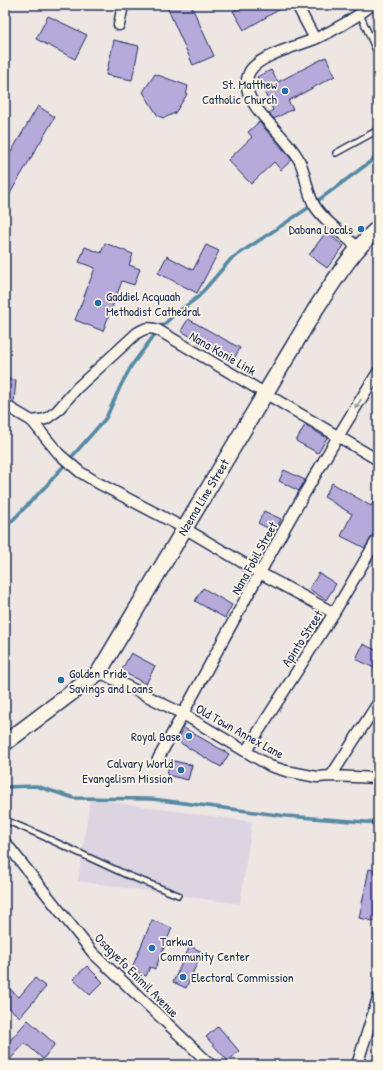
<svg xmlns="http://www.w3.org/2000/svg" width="383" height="1070" viewBox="0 0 383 1070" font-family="'Patrick Hand',sans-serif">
	<rect width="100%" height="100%" fill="#eee6e3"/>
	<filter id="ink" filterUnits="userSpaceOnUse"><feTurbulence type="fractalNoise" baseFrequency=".025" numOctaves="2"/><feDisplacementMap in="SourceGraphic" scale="8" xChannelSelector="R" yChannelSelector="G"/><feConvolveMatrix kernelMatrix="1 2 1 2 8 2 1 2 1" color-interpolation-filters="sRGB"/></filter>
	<g filter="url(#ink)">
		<!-- built -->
		<path fill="#ddd4e1" d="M 90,799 L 252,822 L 240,904 L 78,881 Z"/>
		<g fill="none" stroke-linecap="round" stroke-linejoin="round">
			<!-- stream -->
			<path stroke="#528aa4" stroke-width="3.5" d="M 5,528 L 46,486 L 106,418 L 121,385 L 132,365 L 158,330 L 174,315 L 198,297 L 231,259 L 308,208 L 378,156
				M 5,787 L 36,786 L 74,798 L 152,799 L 286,816 L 378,823"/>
		</g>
		<!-- building -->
		<path fill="#b6aadb" stroke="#1b2f5e" d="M 166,5 L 191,5 L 214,56 L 193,65 Z
			M 244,5 L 287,5 L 244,30 L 233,11 Z
			M 48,16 L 87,35 L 75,59 L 36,39 Z
			M 114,40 L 139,46 L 132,80 L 106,75 Z
			M 326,57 L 335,76 L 288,101 L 293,109 L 274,119 L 269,113 L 273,110 L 257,77 L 271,70 L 278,82 Z
			M 155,74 L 188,86 L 186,96 L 175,113 L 164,118 L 158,116 L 143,92 Z
			M 38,106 L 55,117 L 5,202 L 5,162 Z
			M 259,122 L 282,148 L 292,160 L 281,170 L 274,162 L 251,184 L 228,160 L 252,137 L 248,132 Z
			M 326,232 L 344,246 L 327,268 L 309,255 Z
			M 105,243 L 133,254 L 129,265 L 140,269 L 134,285 L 122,281 L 103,331 L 75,320 L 95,268 L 79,262 L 85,247 L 101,253 Z
			M 206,245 L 219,251 L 197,293 L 158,273 L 167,256 L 193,270 Z
			M 188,319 L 240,348 L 233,361 L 181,331 Z
			M 5,379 L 16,380 L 14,402 L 5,401 Z
			M 305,425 L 327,438 L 318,453 L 296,441 Z
			M 284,470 L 305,480 L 299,491 L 279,481 Z
			M 332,483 L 371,506 L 378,494 L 378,526 L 365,548 L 341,536 L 352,514 L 324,497 Z
			M 264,511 L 281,519 L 275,532 L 258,523 Z
			M 319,573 L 336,584 L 326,600 L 309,589 Z
			M 203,588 L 232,605 L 225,618 L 195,601 Z
			M 363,644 L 378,651 L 378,670 L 356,659 Z
			M 131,653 L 155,666 L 146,684 L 121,671 Z
			M 184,728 L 229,754 L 221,767 L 177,741 Z
			M 170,760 L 192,765 L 188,780 L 167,775 Z
			M 369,869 L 378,871 L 378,922 L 359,918 Z
			M 152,920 L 172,928 L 155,969 L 150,967 L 146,976 L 131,970 Z
			M 190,946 L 202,952 L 186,988 L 173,982 Z
			M 87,966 L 103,982 L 90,995 L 73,979 Z
			M 35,978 L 46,987 L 20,1017 L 5,1005 L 5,985 L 19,997 Z
			M 28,1020 L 55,1044 L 43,1059 L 25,1043 L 5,1065 L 5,1046 Z
			M 218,1026 L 239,1051 L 228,1061 L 206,1037 Z"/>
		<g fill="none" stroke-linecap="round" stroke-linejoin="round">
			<!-- lane casing -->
			<g stroke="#1b2f5e" stroke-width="8">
				<path id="lane" d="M 360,14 L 378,55
					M 336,153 L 378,130
					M 5,820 L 38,834 L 127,875 L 178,895"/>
			</g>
			<!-- street casing -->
			<g stroke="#1b2f5e" stroke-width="13">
				<path id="street" d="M 297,5 L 315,39
					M 119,25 L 123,5
					M 358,248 C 345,235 327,224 316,208 C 306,194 307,175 299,160 C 287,137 259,118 249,95 C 246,87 246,78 250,71 C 260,55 298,46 315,39 C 335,30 355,18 372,5
					M 5,408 L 10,408 L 32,421 L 46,419 L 57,411 L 77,388 L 137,333 C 145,328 149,327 158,330 L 378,460
					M 32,421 L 59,454 L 80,472 L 98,483 L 184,528 L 260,573 L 334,613
					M 99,672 L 183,714 L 270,766 L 286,771 L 317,777 L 331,776 L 378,778
					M 246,751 L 334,613 L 378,538
					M 158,759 C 230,629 298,497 378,372
					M 331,776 L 378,703
					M 5,842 L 93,953 L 211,1065
					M 357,1065 L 378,998"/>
			</g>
			<!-- secondary casing -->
			<g stroke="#1b2f5e" stroke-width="18">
				<path id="secondary" d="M 5,743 L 99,672 L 315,310 C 334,281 352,251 378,228"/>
			</g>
			<!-- lane -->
			<use href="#lane" stroke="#fcf5e5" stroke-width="5"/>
			<!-- street -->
			<use href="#street" stroke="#fcf5e5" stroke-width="10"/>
			<!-- secondary -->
			<use href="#secondary" stroke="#fcf5e5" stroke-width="15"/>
		</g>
		<!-- one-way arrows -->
		<defs><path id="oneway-solid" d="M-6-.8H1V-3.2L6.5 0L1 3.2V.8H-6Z"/></defs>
		<use fill="#8c92a2" href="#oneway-solid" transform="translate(358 404) rotate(123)"/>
	</g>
	<!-- markers -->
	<g fill="#1f6fb2" stroke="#fcf5e5" stroke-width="1.5">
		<circle cx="285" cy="91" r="4"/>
		<circle cx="361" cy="229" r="4"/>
		<circle cx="98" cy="303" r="4"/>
		<circle cx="61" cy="680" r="4"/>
		<circle cx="189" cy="736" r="4"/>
		<circle cx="181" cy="770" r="4"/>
		<circle cx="152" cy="948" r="4"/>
		<circle cx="183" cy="977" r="4"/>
	</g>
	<g text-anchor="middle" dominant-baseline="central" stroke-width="3.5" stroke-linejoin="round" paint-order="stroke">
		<!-- poi labels -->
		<g font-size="13" fill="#1b2f5e" stroke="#fcf5e5" text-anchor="end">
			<text x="277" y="84">St. Matthew<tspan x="277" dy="15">Catholic Church</tspan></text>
			<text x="353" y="229">Dabana Locals</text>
			<text x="106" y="296" text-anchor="start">Gaddiel Acquaah<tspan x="106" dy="15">Methodist Cathedral</tspan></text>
			<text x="69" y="673" text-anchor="start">Golden Pride<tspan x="69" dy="15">Savings and Loans</tspan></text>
			<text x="181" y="736">Royal Base</text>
			<text x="173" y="763">Calvary World<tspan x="173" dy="15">Evangelism Mission</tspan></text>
			<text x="160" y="941" text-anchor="start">Tarkwa<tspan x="160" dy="15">Community Center</tspan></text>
			<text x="191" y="977" text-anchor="start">Electoral Commission</text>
		</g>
		<!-- street labels -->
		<g font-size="13" fill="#1b2f5e" stroke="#fcf5e5">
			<text transform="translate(223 353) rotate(30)">Nana Konie Link</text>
			<text transform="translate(203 497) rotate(-59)">Nzema Line Street</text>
			<text transform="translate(254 558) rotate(-61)">Nana Fobil Street</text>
			<text transform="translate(302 638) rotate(-57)">Apinto Street</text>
			<text transform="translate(240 731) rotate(29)">Old Town Annex Lane</text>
			<text transform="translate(137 975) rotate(45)">Osagyefo Enimil Avenue</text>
		</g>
	</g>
	<!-- margin -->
	<rect width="383" height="1070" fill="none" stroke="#fcf5e5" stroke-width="20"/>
	<rect x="10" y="10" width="363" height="1050" fill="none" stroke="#1b2f5e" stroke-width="1.5" filter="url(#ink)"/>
</svg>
